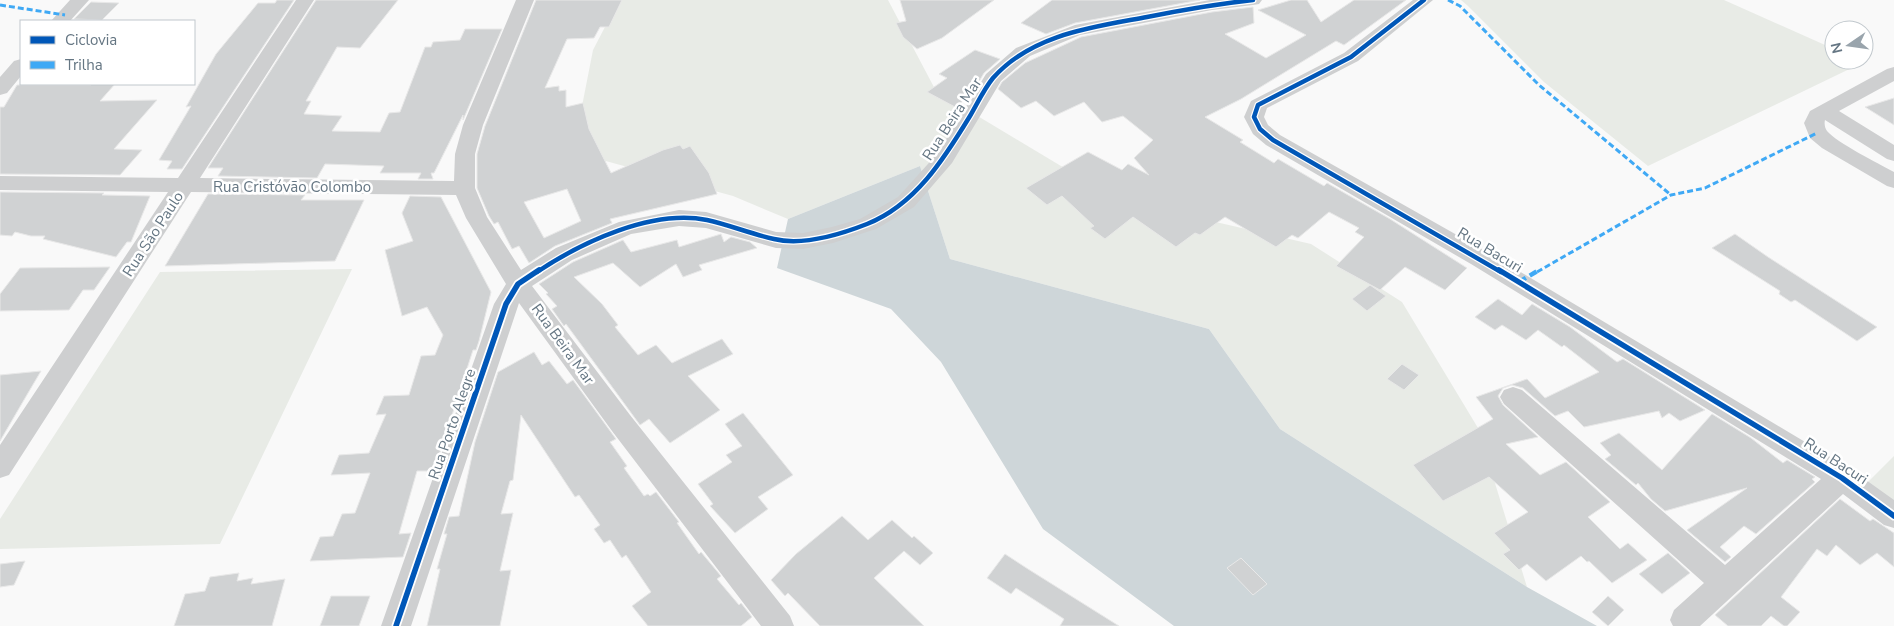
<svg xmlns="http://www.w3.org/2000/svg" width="1894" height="626" viewBox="0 0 1894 626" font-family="'Nunito Sans',sans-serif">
	<rect width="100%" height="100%" fill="#f9f9f9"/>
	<!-- green -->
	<path fill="#e8ebe6" d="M 619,0 L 888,0 L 936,91 L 1116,199 L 1311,244 L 1402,302 L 1478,428 L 1527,587 L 1280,429 L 1209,329 L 950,259 L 920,166 L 788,219 L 733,196 L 573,152 L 593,50 Z
		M 1461,0 L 1724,0 L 1834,49 L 1834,60 L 1859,60 L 1864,62 L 1648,166 L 1544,82 L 1468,6 Z
		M 352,269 L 220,544 L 0,549 L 0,519 L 160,272 Z
		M 1894,456 L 1894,505 L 1866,484 Z"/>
	<!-- water -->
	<path fill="#ced6d9" d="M 920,166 L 950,259 L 1209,329 L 1280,429 L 1527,587 L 1597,626 L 1174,626 L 1043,529 L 941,362 L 891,309 L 777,268 L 788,219 Z"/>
	<!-- building -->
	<path fill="#d0d2d3" stroke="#e8e8e8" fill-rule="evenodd" d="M 277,0 L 294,0 L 182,169 L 167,169 L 172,161 L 159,160 L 191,106 L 186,107 L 216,54 L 258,3 L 275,3 Z
		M 316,0 L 398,0 L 360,48 L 337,47 L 306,101 L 311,101 L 304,114 L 342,116 L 332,131 L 380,132 L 389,113 L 400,112 L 425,47 L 431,47 L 433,42 L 460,40 L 465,29 L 502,29 L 463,120 L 463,115 L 434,173 L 431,173 L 433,179 L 418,179 L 421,173 L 380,173 L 384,166 L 325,164 L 317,178 L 218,176 L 223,168 L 208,168 Z
		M 536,0 L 622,0 L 609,27 L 600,27 L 594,38 L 567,39 L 545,88 L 559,86 L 559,91 L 566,90 L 566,107 L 583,103 L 589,129 L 611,173 L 663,150 L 680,145 L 683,149 L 690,146 L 709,173 L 717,194 L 610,219 L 612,223 L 555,246 L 529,263 L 519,246 L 512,249 L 498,222 L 494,224 L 489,216 L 477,188 L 477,154 L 485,126 ZM 567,189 L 581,221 L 544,238 L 524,202 Z
		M 900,0 L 994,0 L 942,38 L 917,49 L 903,37 L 896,23 L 906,21 Z
		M 1052,0 L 1200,0 L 1075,23 L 1046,34 L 1021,23 Z
		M 1291,0 L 1307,0 L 1321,22 L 1354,0 L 1406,0 L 1344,45 L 1336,41 L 1241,99 L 1205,117 L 1243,140 L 1240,142 L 1274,163 L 1278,159 L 1324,186 L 1327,183 L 1390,219 L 1467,268 L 1445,290 L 1405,267 L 1380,290 L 1336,266 L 1364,237 L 1355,232 L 1359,228 L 1329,212 L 1298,238 L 1292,235 L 1276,247 L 1225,217 L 1200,235 L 1195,233 L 1176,247 L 1133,217 L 1105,239 L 1090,228 L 1094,226 L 1062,196 L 1047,205 L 1026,188 L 1088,152 L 1122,170 L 1128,164 L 1149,175 L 1134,158 L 1153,140 L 1123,116 L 1102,122 L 1084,102 L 1054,116 L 1036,101 L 1021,108 L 998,89 L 1002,82 L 1025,63 L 1081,37 L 1212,12 L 1253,7 L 1254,23 L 1225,34 L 1266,58 L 1306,35 L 1258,10 Z
		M 91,2 L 119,3 L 102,20 L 74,19 Z
		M 975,50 L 1000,59 L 984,73 L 971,95 L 955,107 L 927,92 L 947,78 L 939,74 Z
		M 92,84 L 115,84 L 100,101 L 157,100 L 114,149 L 142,150 L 120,175 L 0,174 L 0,107 L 4,107 L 17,85 L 91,85 Z
		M 1894,98 L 1894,125 L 1865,107 Z
		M 0,192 L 104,193 L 102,195 L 150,196 L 131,242 L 127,242 L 116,257 L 43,239 L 45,236 L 31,236 L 15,232 L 12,236 L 0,235 Z
		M 208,194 L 305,195 L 301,200 L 364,200 L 335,261 L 165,266 Z
		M 410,196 L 441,197 L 491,292 L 479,341 L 476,350 L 473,350 L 434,471 L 417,471 L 399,534 L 411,533 L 403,557 L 310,561 L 320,537 L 333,536 L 342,514 L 355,513 L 370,473 L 331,475 L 339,455 L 369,453 L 386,414 L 376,415 L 384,396 L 409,395 L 421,356 L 435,355 L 443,335 L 427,307 L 402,316 L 385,250 L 413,241 L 402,213 Z
		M 721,234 L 724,242 L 731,237 L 750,242 L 757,248 L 699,265 L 702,270 L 683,277 L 676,264 L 640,287 L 613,263 L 574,277 L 602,304 L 618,325 L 615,327 L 638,355 L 656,345 L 672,363 L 722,339 L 733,354 L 688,376 L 720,410 L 670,443 L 649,419 L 640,425 L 566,324 L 564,326 L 552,309 L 557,306 L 546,294 L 548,293 L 539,284 L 573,262 L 623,240 L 631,252 L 677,240 L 679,247 Z
		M 1735,234 L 1768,257 L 1877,327 L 1857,341 L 1795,300 L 1791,302 L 1779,294 L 1780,291 L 1712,248 Z
		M 110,267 L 94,290 L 83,290 L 69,310 L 0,311 L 0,294 L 20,268 Z
		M 1370,285 L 1386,296 L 1367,311 L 1352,299 Z
		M 1498,299 L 1522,315 L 1532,304 L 1570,327 L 1617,362 L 1623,359 L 1705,410 L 1680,421 L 1669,413 L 1662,418 L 1659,411 L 1584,427 L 1568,411 L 1555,416 L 1523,388 L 1512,385 L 1503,388 L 1498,396 L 1503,405 L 1538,437 L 1506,444 L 1540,475 L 1566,462 L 1610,502 L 1588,517 L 1620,549 L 1628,543 L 1647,560 L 1612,583 L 1589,561 L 1587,562 L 1581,556 L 1546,581 L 1527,564 L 1519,570 L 1503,554 L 1510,550 L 1494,533 L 1528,512 L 1489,477 L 1443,501 L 1413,465 L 1493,419 L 1476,397 L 1527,379 L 1545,398 L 1599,372 L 1564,345 L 1562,347 L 1538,330 L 1526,340 L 1502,325 L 1495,330 L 1475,317 Z
		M 534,352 L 542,365 L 549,361 L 567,384 L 573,380 L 616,439 L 610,442 L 627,466 L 624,468 L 644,496 L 648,494 L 650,496 L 656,492 L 679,522 L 677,523 L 699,554 L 701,552 L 721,576 L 717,579 L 739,605 L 741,603 L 752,617 L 741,626 L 648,626 L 632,606 L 651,592 L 626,555 L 622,558 L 610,540 L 604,543 L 594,529 L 600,525 L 579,495 L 575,497 L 521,415 L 513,480 L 510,481 L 501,514 L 513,513 L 500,571 L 511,570 L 500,626 L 427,626 L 440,569 L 437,569 L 447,534 L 444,534 L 449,517 L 459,516 L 475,442 L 498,372 Z
		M 1402,364 L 1419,375 L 1404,390 L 1387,379 Z
		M 41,371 L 28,393 L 0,441 L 0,375 Z
		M 743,413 L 793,475 L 758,497 L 768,509 L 735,533 L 710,506 L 713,504 L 698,484 L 732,462 L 726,455 L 742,446 L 725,424 Z
		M 1712,414 L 1751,438 L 1783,463 L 1787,460 L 1815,477 L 1812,479 L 1815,482 L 1756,534 L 1744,526 L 1720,547 L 1731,557 L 1725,562 L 1687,530 L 1747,488 L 1665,511 L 1651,499 L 1638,483 L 1636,485 L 1605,459 L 1611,455 L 1600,443 L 1619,433 L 1662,470 Z
		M 1840,499 L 1870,521 L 1873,519 L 1894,533 L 1894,567 L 1877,553 L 1860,565 L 1836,545 L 1827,556 L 1817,549 L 1781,597 L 1800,612 L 1787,626 L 1784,626 L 1771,616 L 1761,626 L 1728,626 L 1715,615 Z
		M 842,516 L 868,540 L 892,520 L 912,538 L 914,536 L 933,553 L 920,565 L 904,551 L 874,578 L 924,626 L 820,626 L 788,593 L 785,596 L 771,580 L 796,554 Z
		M 1668,553 L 1690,573 L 1662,594 L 1639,574 Z
		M 1005,554 L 1028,569 L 1119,626 L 1060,626 L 1064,619 L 1016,588 L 1011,594 L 987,578 Z
		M 1241,558 L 1267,584 L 1253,595 L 1227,568 Z
		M 25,561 L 14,585 L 0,587 L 0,564 Z
		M 239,573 L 237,581 L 253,578 L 251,584 L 285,579 L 272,626 L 174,626 L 185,594 L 205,591 L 210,577 Z
		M 331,596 L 370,596 L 359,626 L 320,626 Z
		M 1608,596 L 1624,610 L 1608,626 L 1592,612 Z"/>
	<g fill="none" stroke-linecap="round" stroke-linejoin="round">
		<!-- street -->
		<path fill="#cecfd0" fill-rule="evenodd" d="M 70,0 L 89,0 L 70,21 L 51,21 Z
			M 296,0 L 314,0 L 200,178 L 454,181 L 455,154 L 463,125 L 516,0 L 534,0 L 483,125 L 475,154 L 475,188 L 487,217 L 521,270 L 556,248 L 619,222 L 679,210 L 706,212 L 776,232 L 803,233 L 832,227 L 860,219 L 898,197 L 937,154 L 986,74 L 1016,48 L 1075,25 L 1210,0 L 1262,0 L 1259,4 L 1253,5 L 1212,10 L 1080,35 L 1030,56 L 1001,81 L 952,163 L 914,207 L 876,229 L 833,243 L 803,249 L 776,248 L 706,228 L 679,226 L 631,234 L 572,260 L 532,286 L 630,415 L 790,616 L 794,626 L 761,626 L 612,431 L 519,303 L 411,626 L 381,626 L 494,304 L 506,284 L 466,218 L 456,195 L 191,192 L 9,475 L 0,478 L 0,445 L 168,192 L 0,190 L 0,176 L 178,178 Z
			M 1413,0 L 1433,0 L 1358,61 L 1267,108 L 1264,117 L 1268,125 L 1280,135 L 1487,252 L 1852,470 L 1894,500 L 1894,528 L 1884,525 L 1843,494 L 1700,626 L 1673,626 L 1670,620 L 1674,610 L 1704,583 L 1504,404 L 1500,397 L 1504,390 L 1513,387 L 1522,390 L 1725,565 L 1821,479 L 1471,264 L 1266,145 L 1253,134 L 1244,117 L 1251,101 L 1344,53 Z
			M 21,59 L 21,76 L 7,93 L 0,95 L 0,77 L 14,61 Z
			M 1894,67 L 1894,81 L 1839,111 L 1894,145 L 1894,161 L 1887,159 L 1825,120 C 1824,124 1825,128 1827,131 C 1837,143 1878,163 1894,172 L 1894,188 L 1887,186 L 1822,148 L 1810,138 L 1804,123 L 1810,111 L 1887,69 Z"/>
		<!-- quiet-far1 -->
		<path stroke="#3fa9f5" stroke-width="3" stroke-dasharray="6 3" stroke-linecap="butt" d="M 1448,0 L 1460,6 L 1539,85 L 1671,195
			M 0,5 L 65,15
			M 1537,272 L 1671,195 L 1705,188 L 1817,133"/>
		<!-- quiet -->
		<path stroke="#3fa9f5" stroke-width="4.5" stroke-dasharray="8 4.5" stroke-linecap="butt" d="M 1519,282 L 1539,270"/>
		<!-- cycleway-far1 casing -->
		<g stroke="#fff" stroke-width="7">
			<path id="cycleway-far1" d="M 1424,0 L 1351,57 L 1258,105 L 1254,117 L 1260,129 L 1273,140 L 1501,272
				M 537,272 C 582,242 652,209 707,220 C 730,225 751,234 774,239 C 803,246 839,235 867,224 C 915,205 944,159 970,116 C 977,104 984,89 993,78 C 1032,34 1093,27 1147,17 C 1182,10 1217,4 1253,0"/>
		</g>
		<!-- cycleway casing -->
		<g stroke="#fff" stroke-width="9">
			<path id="cycleway" d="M 1499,270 L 1842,478 L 1894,516
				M 396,626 L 506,304 L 518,284 L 539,270"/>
		</g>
		<!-- cycleway-far1 -->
		<use href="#cycleway-far1" stroke="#0057b8" stroke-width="4.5"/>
		<!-- cycleway -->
		<use href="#cycleway" stroke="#0057b8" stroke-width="5.5"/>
	</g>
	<g text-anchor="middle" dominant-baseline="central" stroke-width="5" stroke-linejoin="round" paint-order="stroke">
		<!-- street labels -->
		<g font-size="15" fill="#657683" stroke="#fff">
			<text transform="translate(952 119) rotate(-57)">Rua Beira Mar</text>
			<text x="292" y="187">Rua Cristóvão Colombo</text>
			<text transform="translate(153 234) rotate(-57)">Rua São Paulo</text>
			<text transform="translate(1490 250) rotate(31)">Rua Bacuri</text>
			<text transform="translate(563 344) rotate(54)">Rua Beira Mar</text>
			<text transform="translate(452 424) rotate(-71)">Rua Porto Alegre</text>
			<text transform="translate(1836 461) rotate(33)">Rua Bacuri</text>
		</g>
	</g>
	<!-- legend -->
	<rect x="20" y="20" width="175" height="65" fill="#ffffff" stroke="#c1c8cd"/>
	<rect x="30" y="36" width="25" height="8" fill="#0057b8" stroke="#c1c8cd"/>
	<text x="65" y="45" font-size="15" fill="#657683">Ciclovia</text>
	<rect x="30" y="61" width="25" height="8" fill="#3fa9f5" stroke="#c1c8cd"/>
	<text x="65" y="70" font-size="15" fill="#657683">Trilha</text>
	<!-- north arrow -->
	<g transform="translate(1849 45) rotate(257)"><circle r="24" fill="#ffffff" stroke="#c1c8cd"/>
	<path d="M0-4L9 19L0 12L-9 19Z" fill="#99a4ac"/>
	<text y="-8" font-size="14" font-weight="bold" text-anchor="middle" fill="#657683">N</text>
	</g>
</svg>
